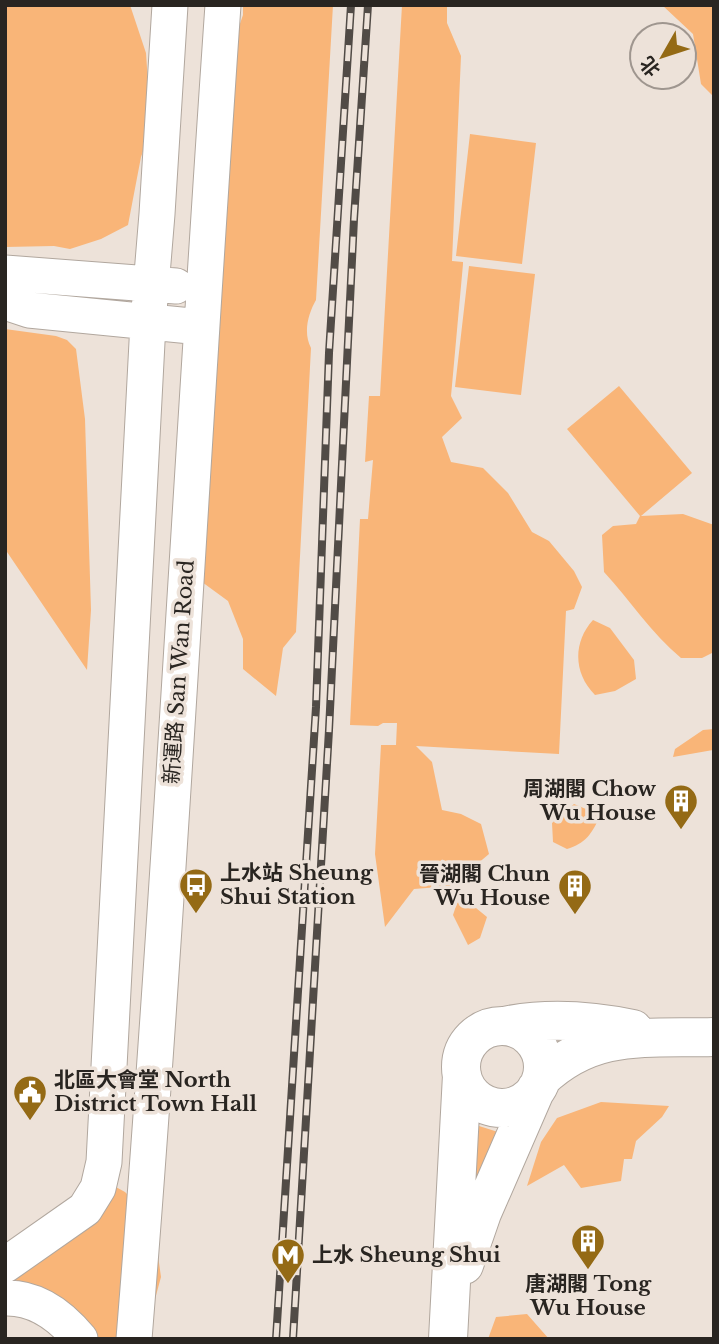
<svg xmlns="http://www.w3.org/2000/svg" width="719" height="1344" viewBox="0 0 719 1344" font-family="'Libre Baskerville','Noto Sans SC',serif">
	<rect width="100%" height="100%" fill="#ede2d9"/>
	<!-- green -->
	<path fill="#f9b578" d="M 5,5 L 130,5 L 146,53 L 151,128 L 141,157 L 128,225 L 101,239 L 70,249 L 54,246 L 5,247 Z
		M 243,5 L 333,5 L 316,300 C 308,314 303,333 311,348 L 296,632 L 283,648 L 276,696 L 243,669 L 243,639 L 228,601 L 202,582 L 235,38 L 243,15 Z
		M 402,5 L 447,5 L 447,23 L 461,56 L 452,261 L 463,262 L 463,264 L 451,396 L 462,418 L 442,437 L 451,462 L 483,468 L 508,493 L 532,532 L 549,541 L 574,571 L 582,587 L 574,609 L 566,611 L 559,754 L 416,746 L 432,762 L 442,810 L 461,814 L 481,824 L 489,854 L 451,886 L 414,889 L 385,927 L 375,854 L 381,745 L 396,745 L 397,723 L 383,723 L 378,726 L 350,725 L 360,519 L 368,519 L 373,460 L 365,462 L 369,396 L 380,396 Z
		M 662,5 L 714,5 L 714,97 L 701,84 L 693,34 Z
		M 470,134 L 536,143 L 522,264 L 456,256 Z
		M 469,266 L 535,274 L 521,395 L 455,387 Z
		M 5,329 L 56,336 L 67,340 L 76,349 L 85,419 L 91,610 L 87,670 L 5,549 Z
		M 619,386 L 692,473 L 641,516 L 683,514 L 714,525 L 714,652 L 702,658 L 681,658 C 651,633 630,600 604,572 L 602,535 L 613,526 L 636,524 L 640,516 L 567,429 Z
		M 593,620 L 610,628 L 634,660 L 636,679 L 615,691 L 595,695 C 573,673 573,642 593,620 Z
		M 714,729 L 713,750 L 673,757 L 675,749 L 703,730 Z
		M 574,804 L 600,815 C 593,833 585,844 567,849 L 553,842 L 552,823 Z
		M 465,899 L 487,917 L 480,938 L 468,945 L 453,915 L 457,903 Z
		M 601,1102 L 669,1106 L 662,1117 L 636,1141 L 632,1159 L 624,1159 L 621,1181 L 581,1188 L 564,1165 L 527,1186 L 541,1142 L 557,1118 Z
		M 479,1126 L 498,1132 L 469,1215 Z
		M 114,1186 L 125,1192 L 153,1220 L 161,1277 L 145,1336 L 140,1339 L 68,1339 L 35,1316 L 15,1278 Z
		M 527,1314 L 549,1339 L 488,1339 L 496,1317 Z"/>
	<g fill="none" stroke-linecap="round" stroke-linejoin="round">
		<!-- minor casing -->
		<g stroke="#b1a79e" stroke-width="37">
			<path id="minor" d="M 5,273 L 176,286
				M 5,302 L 29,310 L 201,327
				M 5,1265 L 85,1209 L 98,1188 L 104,1162 L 148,323 L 157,214 L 170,5
				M 5,1298 C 36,1297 61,1316 80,1339
				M 134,1339 C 170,895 192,450 223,5"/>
		</g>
		<!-- major casing -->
		<g stroke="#b1a79e" stroke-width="40">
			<path id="major" d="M 504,1026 C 547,1017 590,1020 633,1029
				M461 1067a41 41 0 1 1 82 0a41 41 0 1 1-82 0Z
				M 541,1079 C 594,1029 647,1039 714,1037
				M 464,1265 L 482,1213 L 536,1089
				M 448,1339 L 462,1075"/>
		</g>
		<!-- minor -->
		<use href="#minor" stroke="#fff" stroke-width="35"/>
		<!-- major -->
		<use href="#major" stroke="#fff" stroke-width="38"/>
		<!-- rail casing -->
		<g stroke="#514b46" stroke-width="8">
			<path id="rail" d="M 276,1339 L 316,707 L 329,353 L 351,5
				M 293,1339 L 329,730 L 354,219 L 368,5"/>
		</g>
		<!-- rail -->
		<use href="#rail" stroke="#ede2d9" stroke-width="5" stroke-dasharray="16" stroke-linecap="butt"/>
	</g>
	<!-- icons -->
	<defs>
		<g id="building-pin" transform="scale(1.75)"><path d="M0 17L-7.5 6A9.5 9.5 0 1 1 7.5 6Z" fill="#946a15" stroke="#ede2d9"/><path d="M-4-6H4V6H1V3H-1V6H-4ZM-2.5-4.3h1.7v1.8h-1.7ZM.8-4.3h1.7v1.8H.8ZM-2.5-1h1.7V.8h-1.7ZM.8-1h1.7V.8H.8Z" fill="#fff"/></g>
		<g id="bus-pin" transform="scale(1.75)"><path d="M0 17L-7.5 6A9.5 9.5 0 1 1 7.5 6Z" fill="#946a15" stroke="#ede2d9"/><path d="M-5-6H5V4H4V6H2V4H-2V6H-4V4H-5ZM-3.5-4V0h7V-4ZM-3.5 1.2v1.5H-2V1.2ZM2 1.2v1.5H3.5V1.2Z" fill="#fff"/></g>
		<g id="civic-pin" transform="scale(1.75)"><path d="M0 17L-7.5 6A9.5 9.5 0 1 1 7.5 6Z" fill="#946a15" stroke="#ede2d9"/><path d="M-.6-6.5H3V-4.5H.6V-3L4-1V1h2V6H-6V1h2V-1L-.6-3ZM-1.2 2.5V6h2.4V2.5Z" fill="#fff"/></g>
		<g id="metro-pin" transform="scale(1.75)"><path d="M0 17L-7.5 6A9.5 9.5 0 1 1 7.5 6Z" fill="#946a15" stroke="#ede2d9"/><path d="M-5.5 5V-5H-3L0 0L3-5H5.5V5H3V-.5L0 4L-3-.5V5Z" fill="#fff"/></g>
	</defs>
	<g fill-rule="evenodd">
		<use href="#building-pin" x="681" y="801"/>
		<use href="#bus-pin" x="196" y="885"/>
		<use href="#building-pin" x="575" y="886"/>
		<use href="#civic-pin" x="30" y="1092"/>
		<use href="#building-pin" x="588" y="1241"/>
		<use href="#metro-pin" x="288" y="1255"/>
	</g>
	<g text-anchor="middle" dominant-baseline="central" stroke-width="7" stroke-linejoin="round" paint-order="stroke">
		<!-- street labels -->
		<g font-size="21" fill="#292521" stroke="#ede2d9">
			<text transform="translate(179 672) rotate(-86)">新運路 San Wan Road</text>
		</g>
		<!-- poi labels -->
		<g font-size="21" font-weight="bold" fill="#292521" stroke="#ede2d9" text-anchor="start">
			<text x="656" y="789" text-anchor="end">周湖閣 Chow<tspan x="656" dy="24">Wu House</tspan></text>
			<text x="220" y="873">上水站 Sheung<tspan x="220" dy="24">Shui Station</tspan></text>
			<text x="550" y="874" text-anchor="end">晉湖閣 Chun<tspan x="550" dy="24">Wu House</tspan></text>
			<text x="54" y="1080">北區大會堂 North<tspan x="54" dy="24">District Town Hall</tspan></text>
			<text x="312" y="1255">上水 Sheung Shui</text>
			<text x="588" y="1284" text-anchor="middle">唐湖閣 Tong<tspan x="588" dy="24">Wu House</tspan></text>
		</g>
	</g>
	<!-- border -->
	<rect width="719" height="1344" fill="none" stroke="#292521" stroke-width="14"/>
	<!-- north arrow -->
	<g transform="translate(663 56) rotate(231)"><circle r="33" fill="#ede2d9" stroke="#9f968f" stroke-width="2"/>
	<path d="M0-5L12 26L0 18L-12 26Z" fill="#946a15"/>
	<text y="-10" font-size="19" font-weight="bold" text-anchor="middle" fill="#292521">北</text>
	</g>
</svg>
